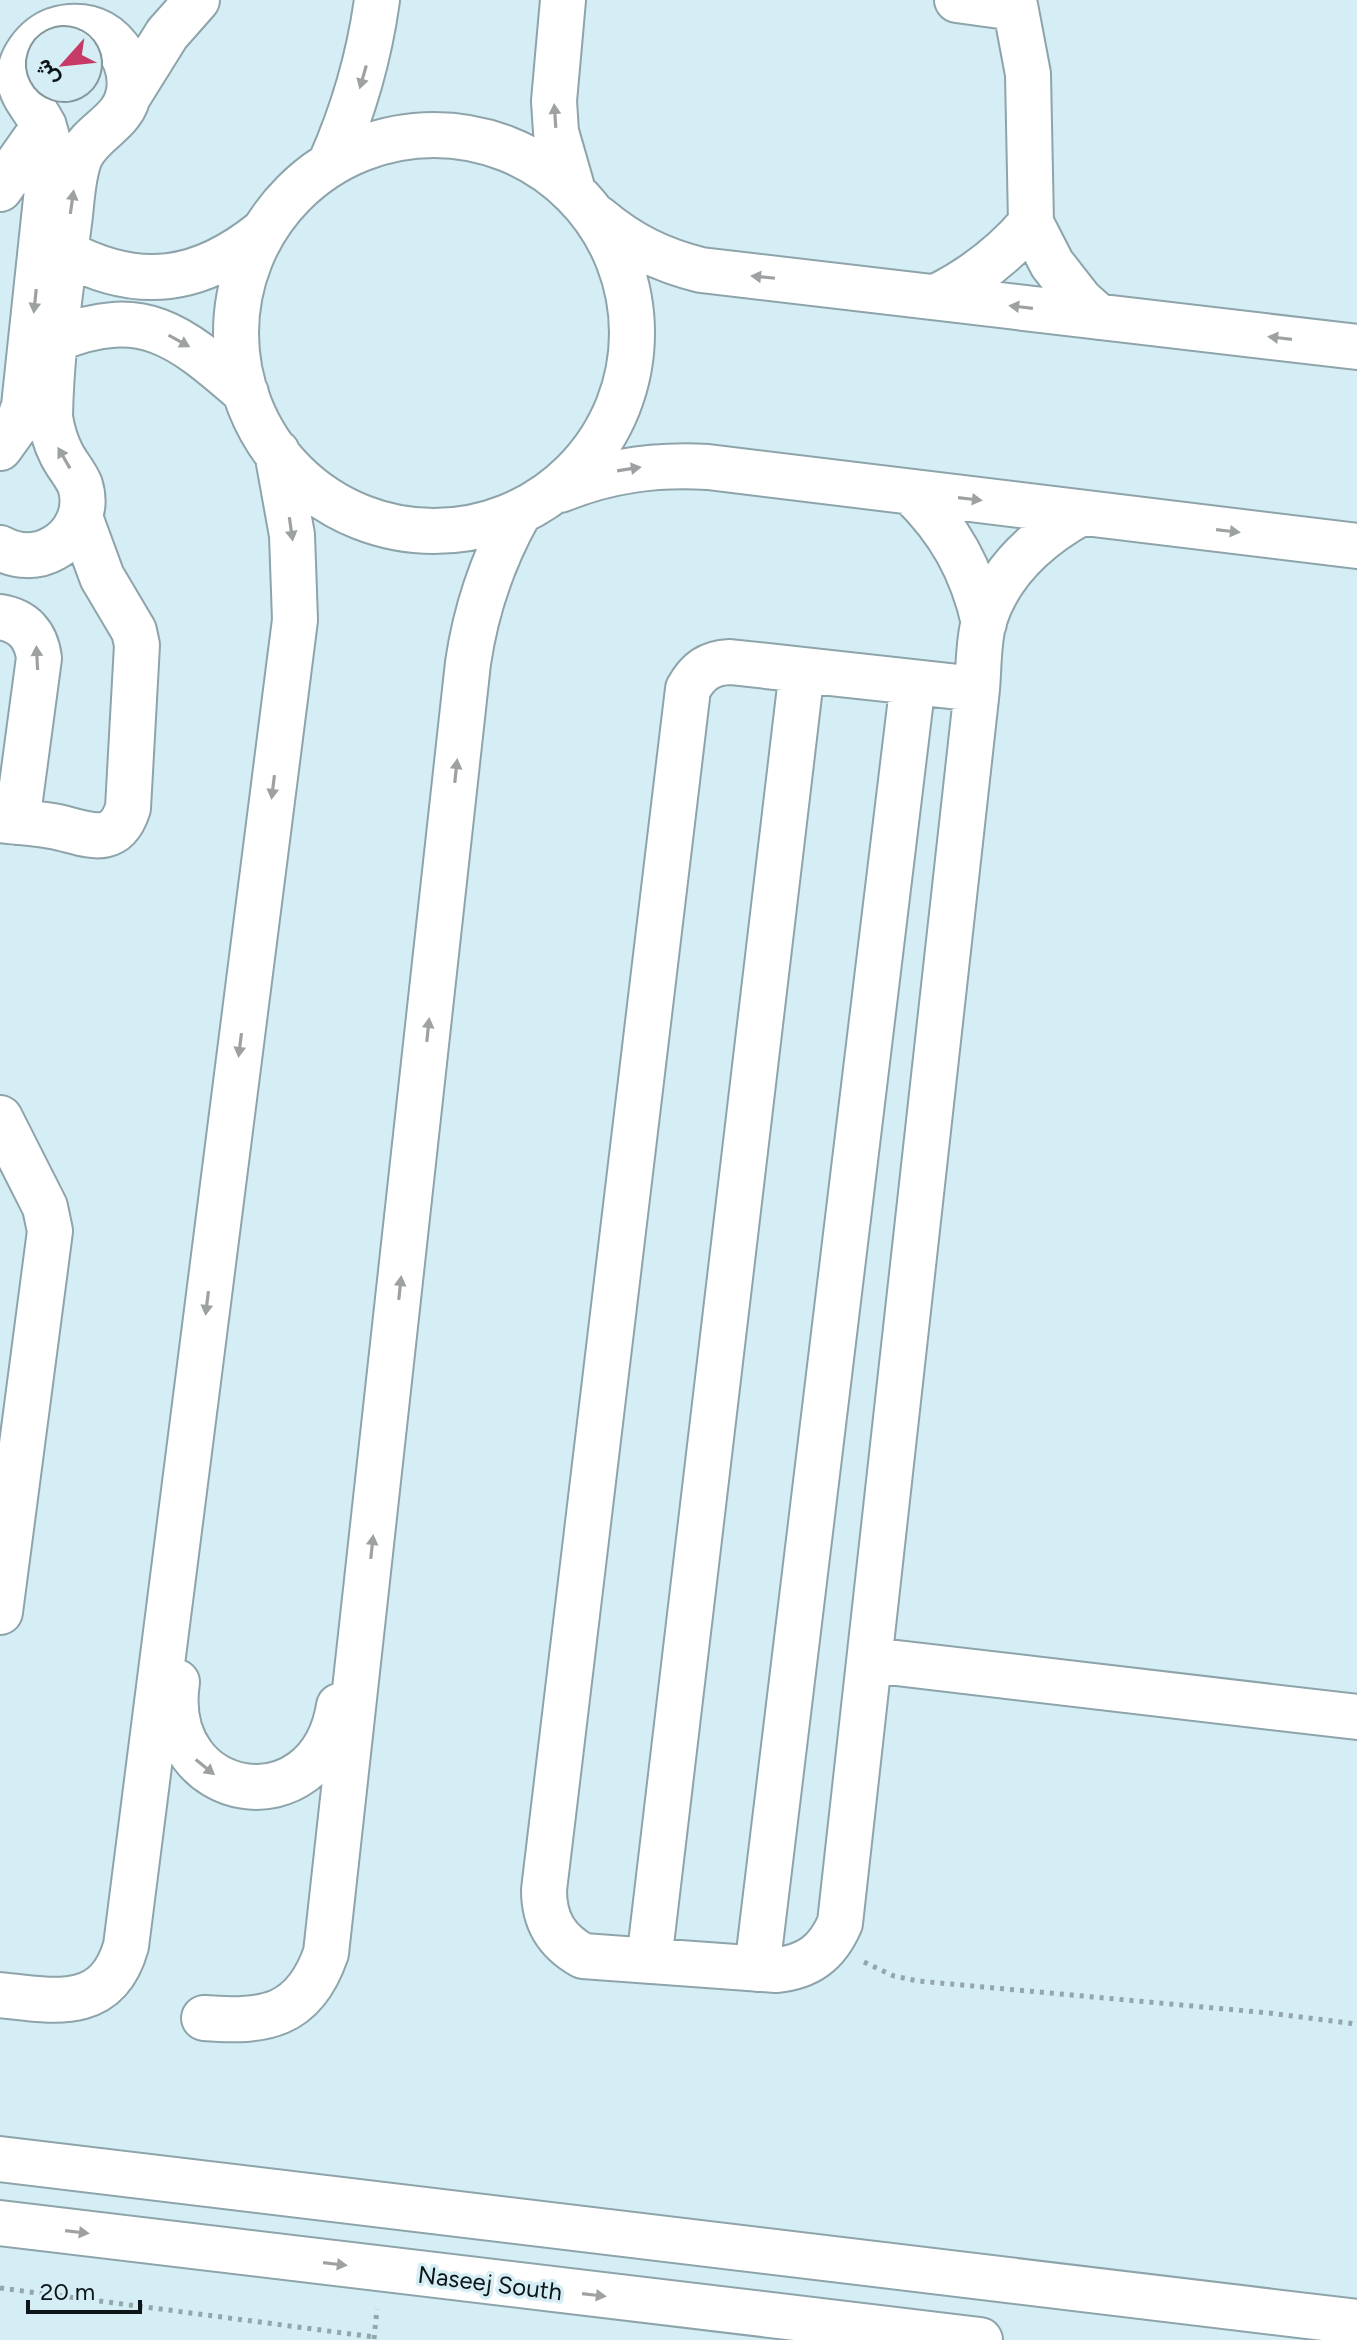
<svg xmlns="http://www.w3.org/2000/svg" width="1357" height="2340" viewBox="0 0 1357 2340" font-family="Figtree,Vazirmatn,sans-serif">
	<rect width="100%" height="100%" fill="#d5edf4"/>
	<g fill="none" stroke-linecap="round" stroke-linejoin="round">
		<!-- minor casing -->
		<g stroke="#8da4aa" stroke-width="48">
			<path id="minor" d="M 563,0 L 554,101 L 556,132 L 573,191
				M 957,0 L 1015,8
				M 1014,0 L 1028,74 L 1031,223 L 1052,264 L 1081,301 L 1099,317
				M 129,95 L 167,34 L 197,0
				M236 333a198 198 0 1 1 396 0a198 198 0 1 1-396 0Z
				M 330,164 C 354,110 369,58 377,0
				M 0,189 L 44,126
				M 598,218 C 630,245 661,260 701,270 L 1357,347
				M 66,253 C 139,292 200,283 264,231
				M 936,297 C 974,278 1004,255 1031,223
				M 57,339 C 145,304 181,337 246,393
				M 0,448 L 18,423 L 24,406 L 50,161 C 49,149 48,136 43,125 C 37,111 22,97 20,82 C 17,60 36,37 55,30 C 73,24 92,26 107,37 C 124,50 132,71 129,91 C 125,123 92,130 80,157 C 72,177 72,202 69,223 C 61,287 51,353 50,417 C 52,430 55,441 61,453 C 66,464 75,473 80,485 C 88,510 76,536 54,548 C 37,558 17,557 0,548
				M 560,490 C 609,470 656,464 708,467 L 1357,546
				M 911,492 C 950,530 972,570 984,623
				M 0,617 C 24,621 36,635 39,658 L 17,822
				M 977,689 L 730,662 C 709,663 698,671 688,689 L 544,1890 C 544,1921 556,1941 583,1956 L 776,1970 C 808,1967 827,1953 840,1923 L 977,689 C 979,667 978,642 984,621 C 999,572 1038,537 1081,513
				M 0,820 C 17,822 35,823 52,826 C 83,831 114,852 128,808 L 137,645 L 134,631 L 102,577 L 80,517
				M 0,1118 L 45,1207 L 50,1231 L 0,1612
				M 871,1660 L 1357,1717
				M 177,1682 C 159,1803 319,1830 339,1706
				M 649,1961 L 802,670
				M 757,1969 L 913,682
				M 0,1995 C 54,2001 107,2013 126,1946 L 295,620 L 292,535 L 277,452
				M 204,2018 C 265,2023 304,2017 326,1953 L 468,663 C 476,609 492,561 519,513
				M 0,2159 L 1357,2322
				M 0,2223 L 980,2340"/>
		</g>
		<!-- path -->
		<path stroke="#93a6ab" stroke-width="5" stroke-dasharray="4 6" stroke-linecap="butt" d="M 864,1962 L 894,1976 L 918,1981 L 1269,2013 L 1357,2024
			M 0,2288 L 374,2337
			M 374,2339 L 377,2309"/>
		<!-- minor -->
		<use href="#minor" stroke="#fff" stroke-width="44"/>
	</g>
	<!-- one-way arrows -->
	<defs><path id="oneway-solid" d="M-6-.8H1V-3.2L6.5 0L1 3.2V.8H-6Z" transform="scale(2)"/></defs>
	<g fill="#9ea1a2">
		<use href="#oneway-solid" transform="translate(363 77) rotate(106)"/>
		<use href="#oneway-solid" transform="translate(555 116) rotate(-94)"/>
		<use href="#oneway-solid" transform="translate(72 202) rotate(-82)"/>
		<use href="#oneway-solid" transform="translate(763 277) rotate(-174)"/>
		<use href="#oneway-solid" transform="translate(35 301) rotate(96)"/>
		<use href="#oneway-solid" transform="translate(1021 307) rotate(-173)"/>
		<use href="#oneway-solid" transform="translate(1280 338) rotate(-173)"/>
		<use href="#oneway-solid" transform="translate(179 341) rotate(29)"/>
		<use href="#oneway-solid" transform="translate(64 458) rotate(-120)"/>
		<use href="#oneway-solid" transform="translate(629 469) rotate(-9)"/>
		<use href="#oneway-solid" transform="translate(970 499) rotate(7)"/>
		<use href="#oneway-solid" transform="translate(291 529) rotate(82)"/>
		<use href="#oneway-solid" transform="translate(1228 531) rotate(7)"/>
		<use href="#oneway-solid" transform="translate(37 658) rotate(-93)"/>
		<use href="#oneway-solid" transform="translate(456 771) rotate(-84)"/>
		<use href="#oneway-solid" transform="translate(273 787) rotate(97)"/>
		<use href="#oneway-solid" transform="translate(428 1030) rotate(-84)"/>
		<use href="#oneway-solid" transform="translate(240 1045) rotate(97)"/>
		<use href="#oneway-solid" transform="translate(400 1288) rotate(-84)"/>
		<use href="#oneway-solid" transform="translate(207 1303) rotate(97)"/>
		<use href="#oneway-solid" transform="translate(372 1547) rotate(-84)"/>
		<use href="#oneway-solid" transform="translate(205 1767) rotate(39)"/>
		<use href="#oneway-solid" transform="translate(77 2232) rotate(7)"/>
		<use href="#oneway-solid" transform="translate(335 2264) rotate(7)"/>
		<use href="#oneway-solid" transform="translate(594 2295) rotate(7)"/>
	</g>
	<g text-anchor="middle" dominant-baseline="central" stroke-width="7" stroke-linejoin="round" paint-order="stroke">
		<!-- street labels -->
		<g font-size="24" fill="#0c1517" stroke="#d5edf4">
			<text transform="translate(490 2283) rotate(7)">Naseej South</text>
		</g>
	</g>
	<!-- north arrow -->
	<g transform="translate(64 64) rotate(243)"><circle r="38" fill="#d5edf4" stroke="#85979c" stroke-width="2"/>
	<path d="M0-6L14 30L0 20L-14 30Z" fill="#c73967"/>
	<text y="-12" font-size="22" font-weight="bold" text-anchor="middle" fill="#0c1517">ش</text>
	</g>
	<!-- scale -->
	<path d="M28 2300v12h112v-12" fill="none" stroke="#0c1517" stroke-width="4"/>
	<text x="40" y="2300" font-size="24" fill="#0c1517" stroke="#d5edf4" stroke-width="6" paint-order="stroke">20 m</text>
</svg>
